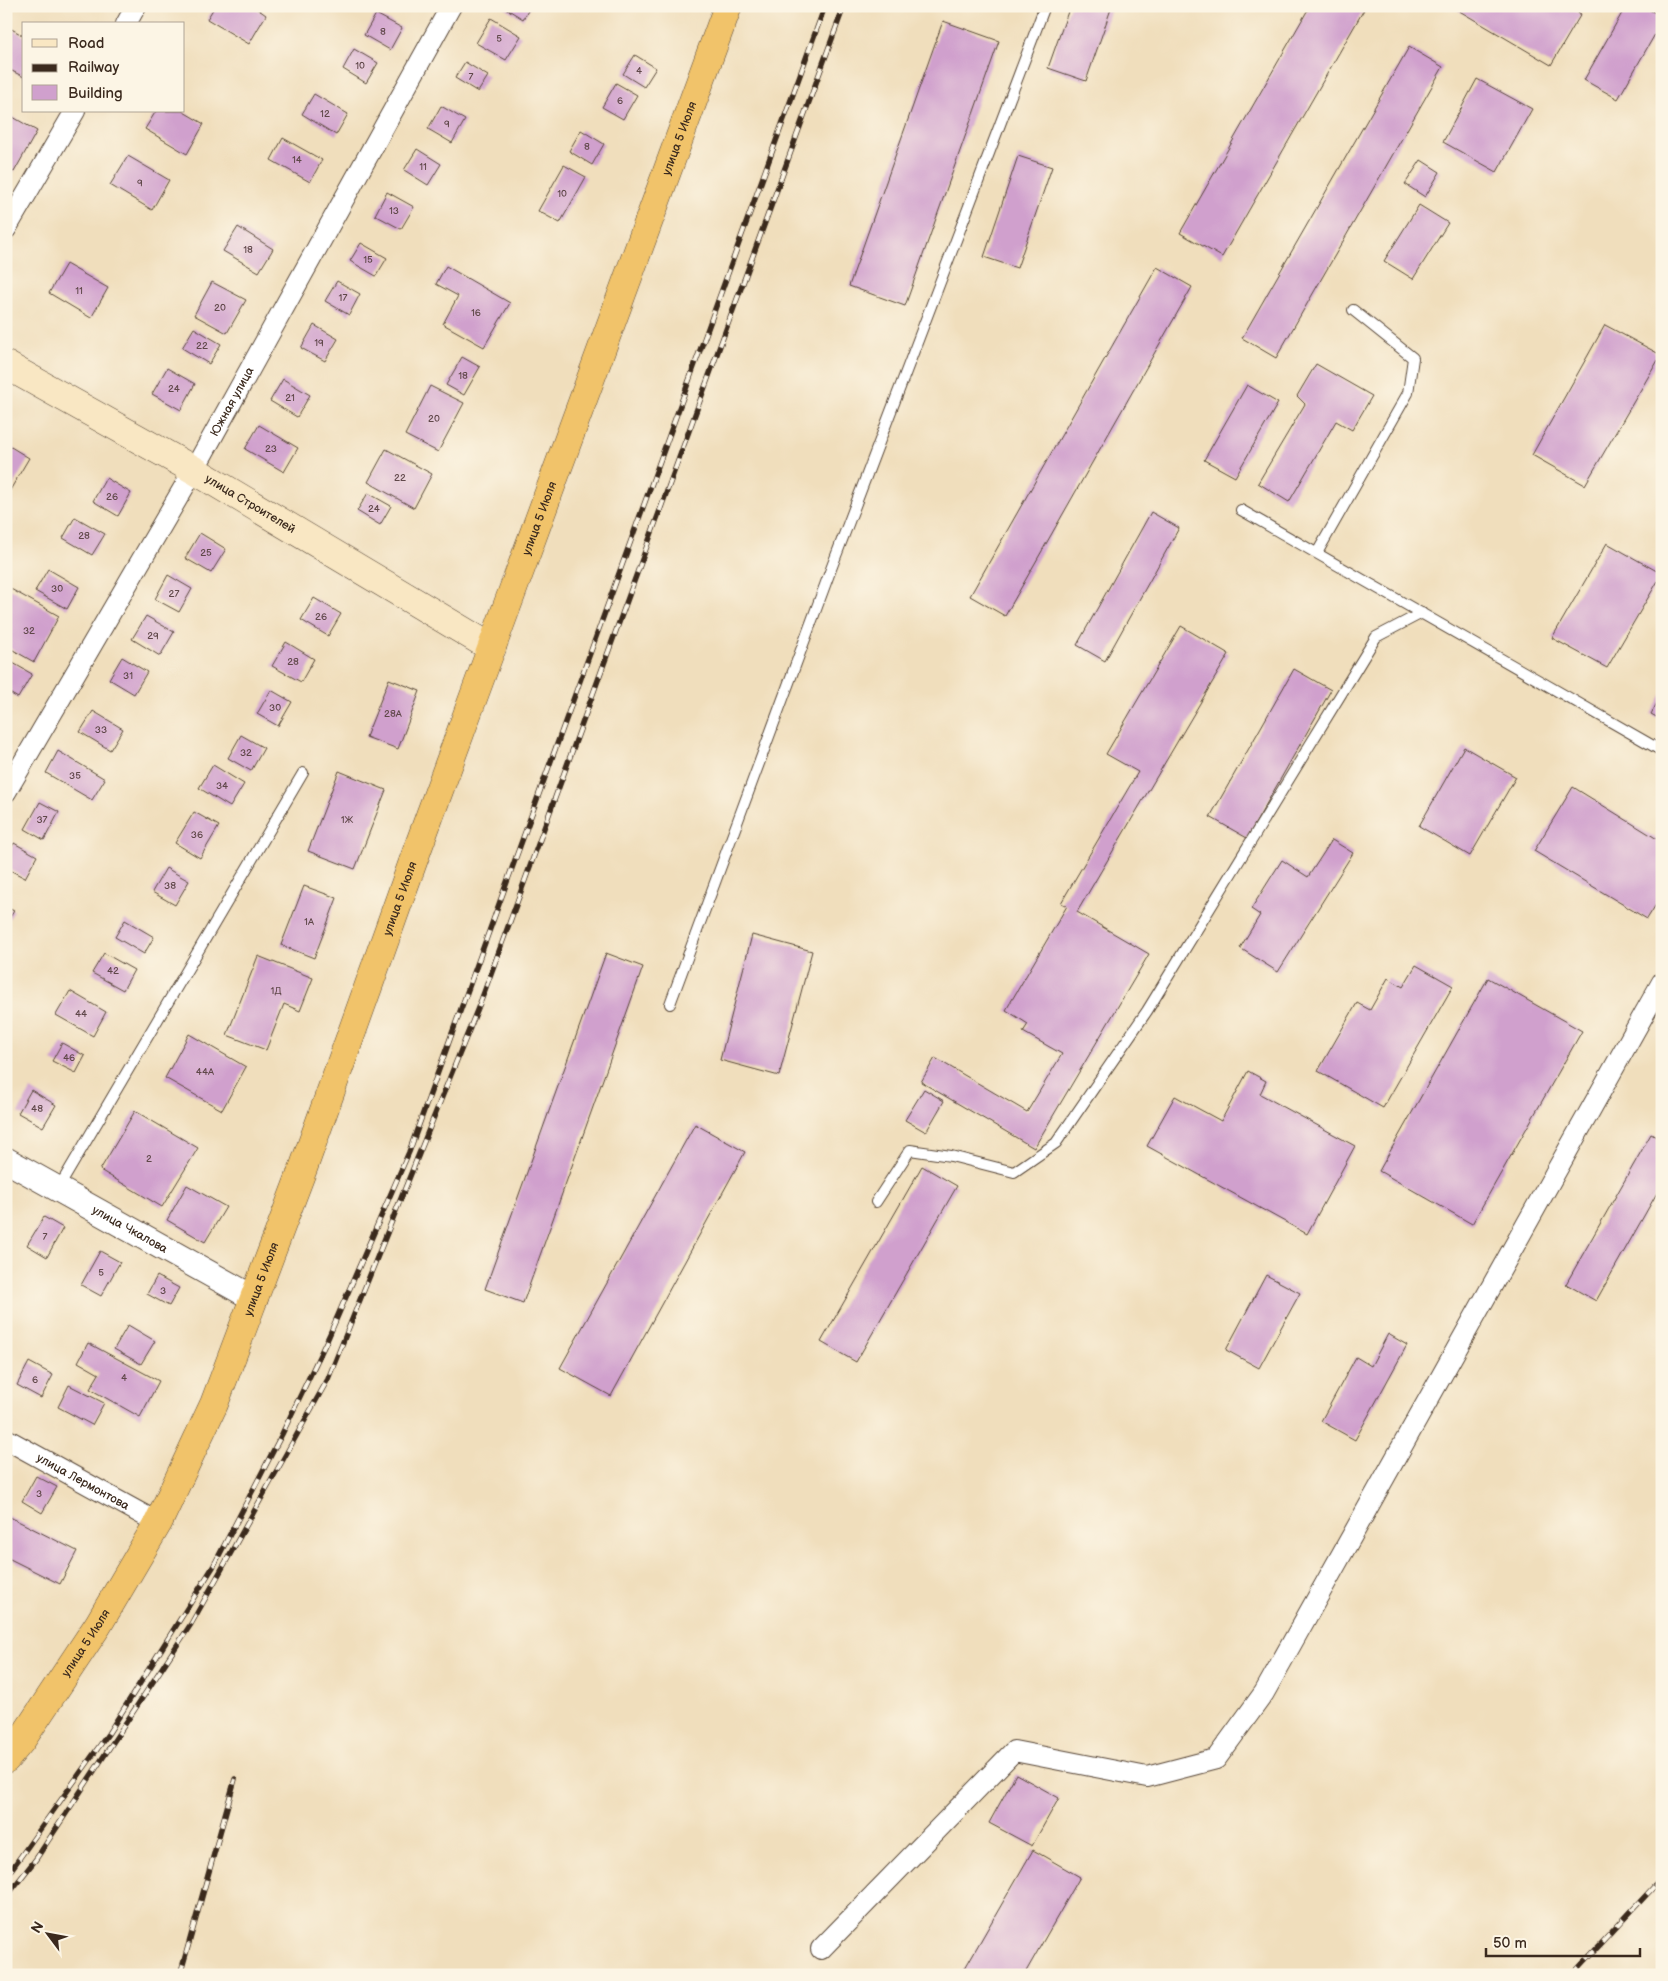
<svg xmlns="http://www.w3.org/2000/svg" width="1668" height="1981" viewBox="0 0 1668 1981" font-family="'Balsamiq Sans',sans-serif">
	<rect width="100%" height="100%" fill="#fcf5e5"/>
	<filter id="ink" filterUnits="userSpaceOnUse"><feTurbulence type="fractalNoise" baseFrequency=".02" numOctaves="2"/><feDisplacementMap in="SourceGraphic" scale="10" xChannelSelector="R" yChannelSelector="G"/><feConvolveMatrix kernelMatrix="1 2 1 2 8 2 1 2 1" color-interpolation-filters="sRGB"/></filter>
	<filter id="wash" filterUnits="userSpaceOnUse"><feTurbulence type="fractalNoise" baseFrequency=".0096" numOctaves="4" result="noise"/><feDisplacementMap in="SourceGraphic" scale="20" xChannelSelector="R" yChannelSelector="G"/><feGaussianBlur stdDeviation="1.12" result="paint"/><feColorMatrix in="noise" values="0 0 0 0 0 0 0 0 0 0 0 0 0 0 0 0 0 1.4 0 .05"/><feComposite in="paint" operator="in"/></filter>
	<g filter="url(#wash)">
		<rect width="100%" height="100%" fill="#f0debc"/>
		<g id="blocks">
			<!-- building -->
			<path fill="#d0a0cd" d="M 215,6 L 253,6 L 266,15 L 249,44 L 207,19 Z
				M 502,6 L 531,6 L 523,19 Z
				M 1070,6 L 1112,6 L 1086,81 L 1048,68 Z
				M 1310,6 L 1366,6 L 1222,257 L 1180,233 Z
				M 1458,6 L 1567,6 L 1581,14 L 1551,65 L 1456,9 Z
				M 1626,6 L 1643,6 L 1662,17 L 1662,22 L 1618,99 L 1584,80 Z
				M 376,14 L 402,28 L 390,50 L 364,35 Z
				M 491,18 L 521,36 L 506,60 L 476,43 Z
				M 943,21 L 999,41 L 905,306 L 849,286 Z
				M 6,26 L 24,36 L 24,77 L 6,68 Z
				M 1409,47 L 1443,67 L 1276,358 L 1242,338 Z
				M 354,49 L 378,63 L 366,83 L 343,69 Z
				M 635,55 L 656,68 L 644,87 L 623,74 Z
				M 465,62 L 488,76 L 478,92 L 455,78 Z
				M 1477,79 L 1532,109 L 1497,172 L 1443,142 Z
				M 616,83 L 637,95 L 623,119 L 602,107 Z
				M 314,94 L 348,114 L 336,135 L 302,114 Z
				M 441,106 L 465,120 L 452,143 L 428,129 Z
				M 156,111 L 182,111 L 204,124 L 187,154 L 145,129 Z
				M 6,113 L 37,131 L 14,172 L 6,168 Z
				M 581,130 L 604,144 L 592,165 L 569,151 Z
				M 283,138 L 322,160 L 310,182 L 271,160 Z
				M 417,149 L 441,164 L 428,185 L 404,170 Z
				M 128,156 L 169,180 L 152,210 L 110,185 Z
				M 1018,156 L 1052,167 L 1017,268 L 984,257 Z
				M 1421,160 L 1440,172 L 1425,197 L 1405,184 Z
				M 564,165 L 586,177 L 560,223 L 538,211 Z
				M 387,192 L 414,207 L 401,229 L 375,215 Z
				M 1419,205 L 1448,223 L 1413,279 L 1384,261 Z
				M 238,227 L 273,249 L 259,272 L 223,251 Z
				M 361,243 L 387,258 L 376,276 L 350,261 Z
				M 66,264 L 108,288 L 91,318 L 49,293 Z
				M 446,266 L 510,303 L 484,347 L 443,324 L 458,296 L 436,284 Z
				M 1157,267 L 1192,287 L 1005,616 L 970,596 Z
				M 337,281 L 360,294 L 349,315 L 325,301 Z
				M 212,282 L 246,300 L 227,333 L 194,315 Z
				M 314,325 L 338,339 L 325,361 L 301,348 Z
				M 1605,325 L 1661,355 L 1585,485 L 1532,455 Z
				M 194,328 L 221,344 L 209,364 L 182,348 Z
				M 462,357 L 480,367 L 464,395 L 446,385 Z
				M 1316,364 L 1372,396 L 1352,430 L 1336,421 L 1289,502 L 1258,483 L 1305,404 L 1297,396 Z
				M 167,368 L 195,384 L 181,410 L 152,394 Z
				M 283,379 L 310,395 L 297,417 L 270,401 Z
				M 1247,385 L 1278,403 L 1235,477 L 1204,460 Z
				M 430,386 L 464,403 L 438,452 L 405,435 Z
				M 259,425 L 298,448 L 284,472 L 245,449 Z
				M 6,444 L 29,458 L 6,497 Z
				M 386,449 L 432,474 L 414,508 L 368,482 Z
				M 106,478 L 131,493 L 118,516 L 93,501 Z
				M 368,493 L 391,506 L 380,525 L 357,511 Z
				M 1151,512 L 1179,528 L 1105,661 L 1077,645 Z
				M 75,517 L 105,534 L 92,555 L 63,538 Z
				M 200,533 L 226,549 L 211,573 L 185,558 Z
				M 1607,543 L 1662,574 L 1607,668 L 1552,638 Z
				M 48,569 L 79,587 L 67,609 L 35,591 Z
				M 168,575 L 192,589 L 179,612 L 155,599 Z
				M 9,588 L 59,616 L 34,662 L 6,646 L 6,592 Z
				M 314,598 L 341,614 L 328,636 L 301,620 Z
				M 146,616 L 174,632 L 160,656 L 132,639 Z
				M 1181,626 L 1229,654 L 1077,912 L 1149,954 L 1034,1148 L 921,1082 L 935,1058 L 1027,1112 L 1062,1054 L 1023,1032 L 1028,1024 L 1006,1010 L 1067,906 L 1061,903 L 1138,772 L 1106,754 Z
				M 286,642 L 314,659 L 301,682 L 272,666 Z
				M 122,657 L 147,672 L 134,694 L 109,679 Z
				M 6,659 L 32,674 L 18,698 L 6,691 Z
				M 1294,669 L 1331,690 L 1247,838 L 1210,817 Z
				M 389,679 L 420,691 L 398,749 L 366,737 Z
				M 271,690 L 292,702 L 278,726 L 257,714 Z
				M 1662,694 L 1662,720 L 1651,714 Z
				M 93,711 L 123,729 L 110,750 L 80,732 Z
				M 241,735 L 264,748 L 251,771 L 228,758 Z
				M 1464,747 L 1516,777 L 1470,856 L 1419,826 Z
				M 58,751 L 105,779 L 92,800 L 46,773 Z
				M 213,765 L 244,784 L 230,807 L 199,788 Z
				M 339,771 L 386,790 L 355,869 L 308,851 Z
				M 1573,787 L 1662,842 L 1662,895 L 1647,919 L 1534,851 Z
				M 40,802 L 59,812 L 44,840 L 25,829 Z
				M 194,812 L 219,826 L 200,858 L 175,843 Z
				M 1332,840 L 1353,853 L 1278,972 L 1240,948 L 1260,915 L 1251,909 L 1282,860 L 1308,877 Z
				M 14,843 L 37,856 L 25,878 L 6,868 L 6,857 Z
				M 166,868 L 189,881 L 175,905 L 152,892 Z
				M 304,886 L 337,898 L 314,958 L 281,945 Z
				M 6,907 L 14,911 L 6,923 Z
				M 125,920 L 154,937 L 144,954 L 115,937 Z
				M 752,935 L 812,951 L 779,1076 L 720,1060 Z
				M 104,953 L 134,970 L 123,990 L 92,973 Z
				M 606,953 L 643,967 L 523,1303 L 485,1289 Z
				M 258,956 L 313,978 L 300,1011 L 284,1004 L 266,1050 L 227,1035 Z
				M 1416,965 L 1453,986 L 1383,1108 L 1318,1071 L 1357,1003 L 1370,1010 L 1388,978 L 1403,987 Z
				M 1488,978 L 1582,1031 L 1472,1224 L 1379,1171 Z
				M 70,991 L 106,1012 L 93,1036 L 56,1015 Z
				M 189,1034 L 246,1067 L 222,1110 L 165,1078 Z
				M 62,1043 L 85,1056 L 76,1073 L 52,1061 Z
				M 1248,1071 L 1266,1081 L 1260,1094 L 1355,1146 L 1307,1234 L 1147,1146 L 1175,1096 L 1221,1121 Z
				M 924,1089 L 944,1101 L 926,1132 L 905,1120 Z
				M 31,1090 L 56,1105 L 43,1127 L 18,1113 Z
				M 135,1111 L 198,1148 L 162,1207 L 100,1170 Z
				M 695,1124 L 745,1152 L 611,1396 L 560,1368 Z
				M 1651,1134 L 1662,1140 L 1662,1184 L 1596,1301 L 1566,1284 Z
				M 922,1166 L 957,1186 L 856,1362 L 821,1342 Z
				M 187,1185 L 226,1207 L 205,1242 L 167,1220 Z
				M 44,1217 L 63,1228 L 47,1257 L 27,1245 Z
				M 100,1251 L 120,1262 L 101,1296 L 81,1285 Z
				M 1266,1275 L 1300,1293 L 1259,1368 L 1226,1350 Z
				M 157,1276 L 179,1288 L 169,1306 L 147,1294 Z
				M 128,1325 L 155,1341 L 141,1364 L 114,1349 Z
				M 1388,1334 L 1407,1345 L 1355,1440 L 1321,1421 L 1356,1357 L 1371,1366 Z
				M 88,1343 L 159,1381 L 140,1417 L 90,1389 L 99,1374 L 78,1362 Z
				M 29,1362 L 53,1375 L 41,1398 L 17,1385 Z
				M 69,1385 L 104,1403 L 92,1425 L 58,1407 Z
				M 36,1476 L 57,1487 L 42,1513 L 22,1501 Z
				M 6,1515 L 77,1551 L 60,1584 L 6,1557 Z
				M 1016,1774 L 1059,1798 L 1032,1846 L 989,1823 Z
				M 1033,1850 L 1080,1877 L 1024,1975 L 961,1975 Z"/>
		</g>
	</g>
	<g filter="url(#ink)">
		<use href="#blocks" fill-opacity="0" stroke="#564536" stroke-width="1"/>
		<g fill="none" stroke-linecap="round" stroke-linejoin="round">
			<!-- service casing -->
			<g stroke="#564536" stroke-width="12">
				<path id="service" d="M 1241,510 L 1662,751
					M 1317,553 L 1408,393 L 1413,358 L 1353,310
					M 670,1004 L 831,569 L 1045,6
					M 58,1189 L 303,773
					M 876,1202 L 910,1150 L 951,1156 L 1014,1172 L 1056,1143 L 1147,1011 L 1376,637 L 1422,613"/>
			</g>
			<!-- minor casing -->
			<g stroke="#564536" stroke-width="22">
				<g id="minor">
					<path d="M 126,24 L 136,6"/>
					<path d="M 6,229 L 75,111"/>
					<path id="s1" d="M 6,792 L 194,470 L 451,6"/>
					<path id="s2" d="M 6,1439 L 158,1523"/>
					<path d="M 821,1949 L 1014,1751 L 1147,1777 L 1216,1759 L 1264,1693 L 1662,982"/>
				</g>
			</g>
			<!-- tertiary casing -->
			<g stroke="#564536" stroke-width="27">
				<g id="tertiary">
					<path id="s3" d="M 6,1160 L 255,1299"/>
				</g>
			</g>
			<!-- secondary casing -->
			<g stroke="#564536" stroke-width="29">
				<g id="secondary">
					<path id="s4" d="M 6,365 L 194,470 L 492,648"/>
				</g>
			</g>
			<!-- trunk casing -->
			<g stroke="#564536" stroke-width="29">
				<g id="trunk">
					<path id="s5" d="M 6,1759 L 21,1741 L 98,1625 L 158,1523 L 214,1404 L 304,1166 L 419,845 L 728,6"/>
				</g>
			</g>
			<!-- service -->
			<use href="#service" stroke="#fff" stroke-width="10"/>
			<!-- minor -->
			<use href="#minor" stroke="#fff" stroke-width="20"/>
			<!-- tertiary -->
			<use href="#tertiary" stroke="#fff" stroke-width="25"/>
			<!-- secondary -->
			<use href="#secondary" stroke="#f9e7c3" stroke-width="28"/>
			<!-- trunk -->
			<use href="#trunk" stroke="#f1c36a" stroke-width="28"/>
			<!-- rail casing -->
			<g stroke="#3b2a1e" stroke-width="5.5">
				<path id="rail" d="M 6,1877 L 108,1734 L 213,1567 L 282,1434 L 329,1336 L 409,1152 L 825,6
					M 6,1897 L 36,1859 L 191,1624 L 328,1379 L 482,998 L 844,6
					M 180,1975 L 235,1779
					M 1572,1975 L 1662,1878"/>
			</g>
			<!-- rail -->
			<use href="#rail" stroke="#fcf5e5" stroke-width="4" stroke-dasharray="11" stroke-linecap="butt"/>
		</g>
	</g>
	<g text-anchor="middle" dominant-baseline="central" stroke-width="4" stroke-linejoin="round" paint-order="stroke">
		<!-- number labels -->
		<g font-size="10" fill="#60484a">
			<text x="383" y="32">8</text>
			<text x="499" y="39">5</text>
			<text x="360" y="66">10</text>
			<text x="639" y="71">4</text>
			<text x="471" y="77">7</text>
			<text x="620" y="101">6</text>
			<text x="325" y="114">12</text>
			<text x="447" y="124">9</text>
			<text x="587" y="147">8</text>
			<text x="297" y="160">14</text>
			<text x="423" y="167">11</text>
			<text x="140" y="183">9</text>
			<text x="562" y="194">10</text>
			<text x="394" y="211">13</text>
			<text x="248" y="250">18</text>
			<text x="368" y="260">15</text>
			<text x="79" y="291">11</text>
			<text x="343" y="298">17</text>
			<text x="220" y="308">20</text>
			<text x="476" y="313">16</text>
			<text x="319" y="343">19</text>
			<text x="202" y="346">22</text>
			<text x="463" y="376">18</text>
			<text x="174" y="389">24</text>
			<text x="290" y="398">21</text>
			<text x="434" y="419">20</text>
			<text x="271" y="449">23</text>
			<text x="400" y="478">22</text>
			<text x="112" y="497">26</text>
			<text x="374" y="509">24</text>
			<text x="84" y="536">28</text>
			<text x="206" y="553">25</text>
			<text x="57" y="589">30</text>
			<text x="174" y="594">27</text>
			<text x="321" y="617">26</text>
			<text x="29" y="631">32</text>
			<text x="153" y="636">29</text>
			<text x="293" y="662">28</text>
			<text x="128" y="676">31</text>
			<text x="275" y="708">30</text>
			<text x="393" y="714">28А</text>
			<text x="101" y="730">33</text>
			<text x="246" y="753">32</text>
			<text x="75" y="776">35</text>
			<text x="222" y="786">34</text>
			<text x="42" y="820">37</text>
			<text x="347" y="820">1Ж</text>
			<text x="197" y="835">36</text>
			<text x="170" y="886">38</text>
			<text x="309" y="922">1А</text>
			<text x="113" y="971">42</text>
			<text x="276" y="991">1Д</text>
			<text x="81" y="1014">44</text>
			<text x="69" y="1058">46</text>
			<text x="205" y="1072">44А</text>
			<text x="37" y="1109">48</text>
			<text x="149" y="1159">2</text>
			<text x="45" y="1237">7</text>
			<text x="101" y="1273">5</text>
			<text x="163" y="1291">3</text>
			<text x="124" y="1378">4</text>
			<text x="35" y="1380">6</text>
			<text x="39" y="1494">3</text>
		</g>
		<!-- street labels -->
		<g font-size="12" fill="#3b2a1e" stroke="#fcf5e5">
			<text stroke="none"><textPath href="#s5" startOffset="1761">улица 5 Июля</textPath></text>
			<text stroke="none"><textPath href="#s1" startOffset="451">Южная улица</textPath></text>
			<text stroke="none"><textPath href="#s4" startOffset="281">улица Строителей</textPath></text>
			<text stroke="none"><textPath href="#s5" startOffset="1356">улица 5 Июля</textPath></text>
			<text stroke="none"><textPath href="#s5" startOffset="951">улица 5 Июля</textPath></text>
			<text stroke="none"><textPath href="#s3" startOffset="142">улица Чкалова</textPath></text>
			<text stroke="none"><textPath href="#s5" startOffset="546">улица 5 Июля</textPath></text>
			<text stroke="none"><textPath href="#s2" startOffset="88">улица Лермонтова</textPath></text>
			<text stroke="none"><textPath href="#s5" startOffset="141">улица 5 Июля</textPath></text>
		</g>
	</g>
	<!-- margin -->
	<rect width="1668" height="1981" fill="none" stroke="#fcf5e5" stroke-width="25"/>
	<!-- legend -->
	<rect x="22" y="22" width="162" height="90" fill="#fcf5e5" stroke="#afa495"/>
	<rect x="32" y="39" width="25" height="8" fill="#f9e7c3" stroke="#afa495"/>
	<text x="68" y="48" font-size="15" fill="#3b2a1e">Road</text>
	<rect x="32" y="64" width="25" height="8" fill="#3b2a1e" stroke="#afa495"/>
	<text x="68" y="72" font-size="15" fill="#3b2a1e">Railway</text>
	<rect x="32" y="85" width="25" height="15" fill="#d0a0cd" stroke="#afa495"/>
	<text x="68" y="98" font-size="15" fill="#3b2a1e">Building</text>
	<!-- north arrow -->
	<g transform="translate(48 1934) rotate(302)" stroke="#fcf5e5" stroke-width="4" paint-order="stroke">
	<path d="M0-4L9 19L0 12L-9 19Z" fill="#3b2a1e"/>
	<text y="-8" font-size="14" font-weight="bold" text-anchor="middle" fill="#3b2a1e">N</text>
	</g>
	<!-- scale -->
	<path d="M1486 1948v8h154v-8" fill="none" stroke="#3b2a1e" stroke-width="2.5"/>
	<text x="1493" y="1948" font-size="15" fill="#3b2a1e" stroke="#fcf5e5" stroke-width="4" paint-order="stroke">50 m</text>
</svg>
